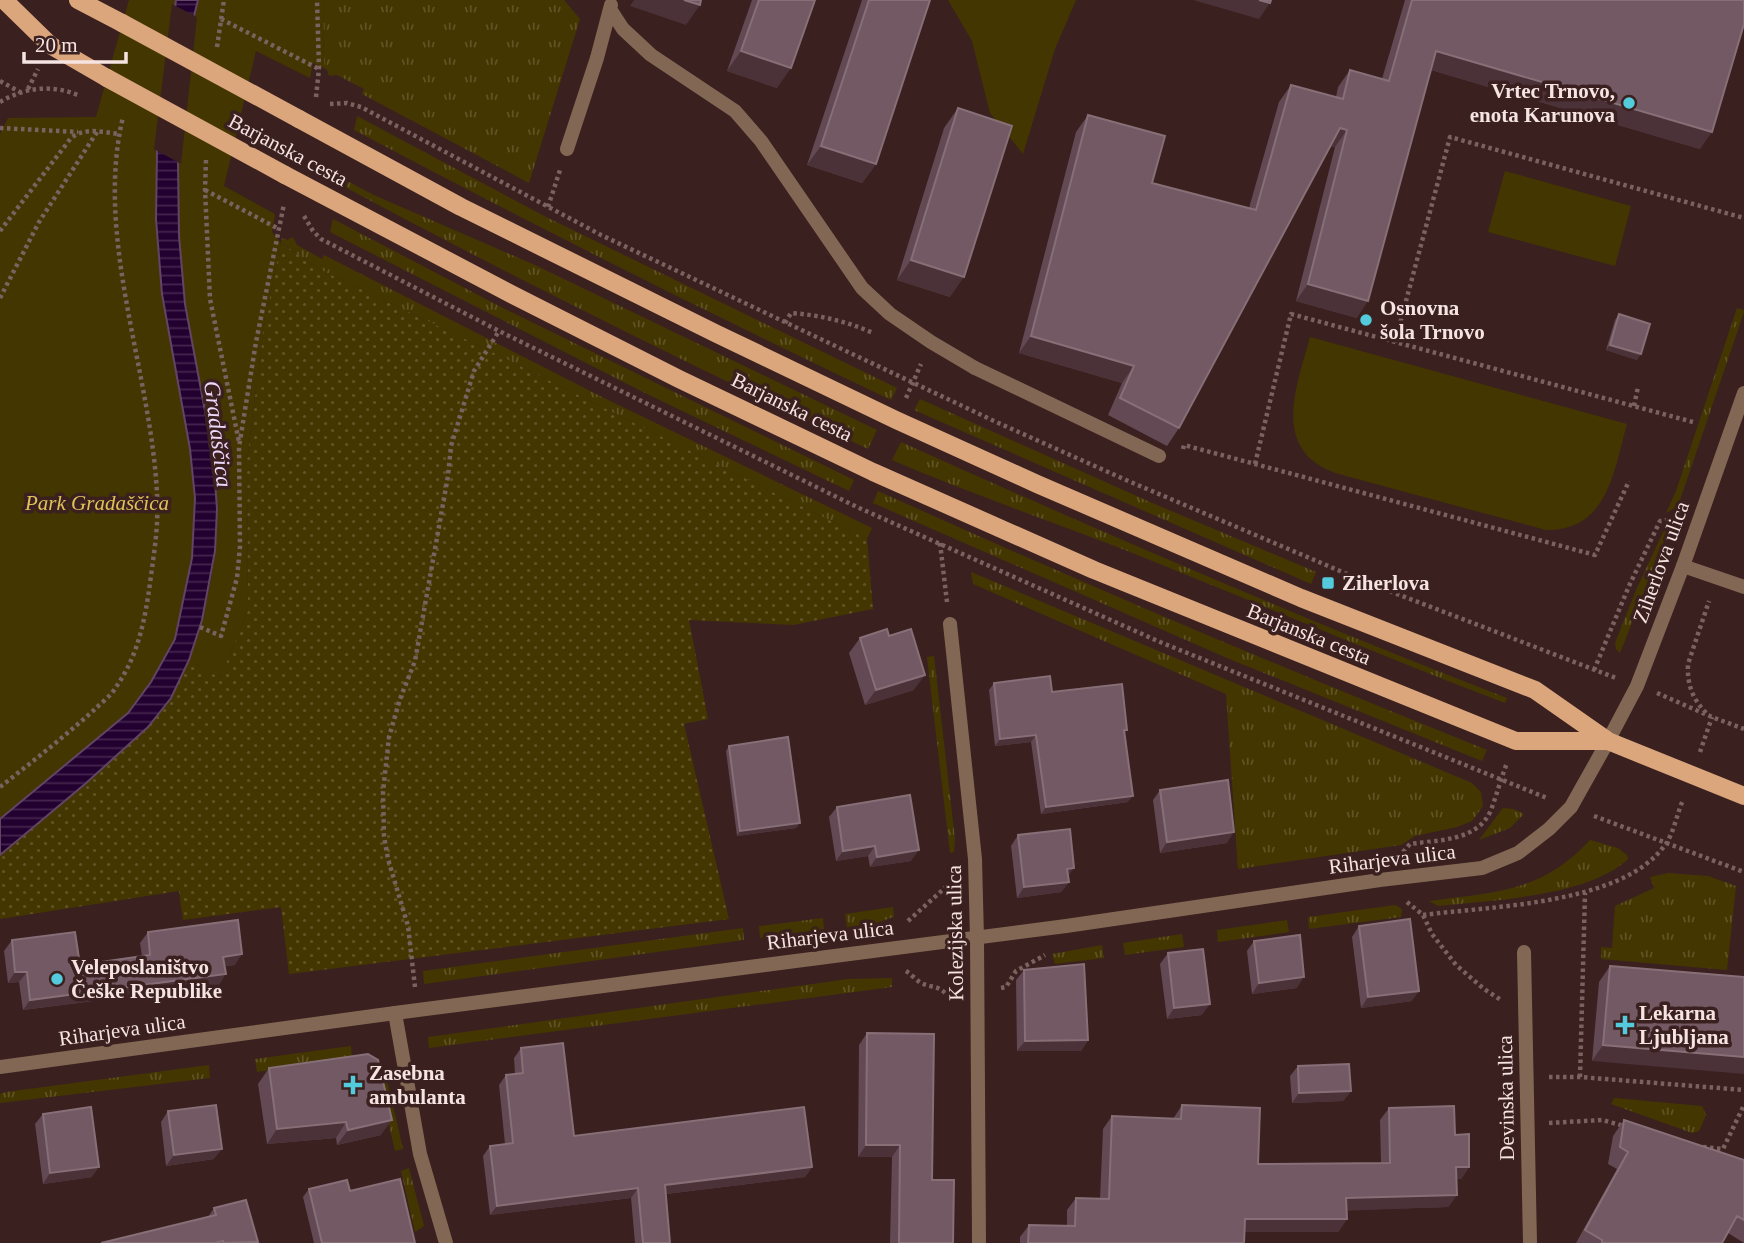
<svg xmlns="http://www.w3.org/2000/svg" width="1744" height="1243" viewBox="0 0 1744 1243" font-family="'Times New Roman',serif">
	<defs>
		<pattern id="grass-tufts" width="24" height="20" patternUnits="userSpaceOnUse" patternTransform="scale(1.75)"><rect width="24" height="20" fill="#443600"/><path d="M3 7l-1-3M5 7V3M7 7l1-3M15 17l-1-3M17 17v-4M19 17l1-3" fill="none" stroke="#605325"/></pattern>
		<pattern id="garden-dots" width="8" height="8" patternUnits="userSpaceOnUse" patternTransform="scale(1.75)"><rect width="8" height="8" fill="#443600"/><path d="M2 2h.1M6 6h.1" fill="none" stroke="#605325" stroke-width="1.8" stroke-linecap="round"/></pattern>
		<pattern id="water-rules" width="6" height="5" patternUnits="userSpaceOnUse" patternTransform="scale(1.75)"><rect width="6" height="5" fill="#220030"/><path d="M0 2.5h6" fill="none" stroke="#43254e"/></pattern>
	</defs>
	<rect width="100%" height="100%" fill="#3a201f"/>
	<!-- grass -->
	<path fill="url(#grass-tufts)" d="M 323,0 L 564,0 L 580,19 L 529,183 L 362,94 L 364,89 L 337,75 L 329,76 L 327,70 L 324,68 Z
		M 357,116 L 548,218 L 897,388 L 891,400 C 710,314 531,224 354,130 Z
		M 343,179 L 376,196 L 535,265 L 877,430 L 868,449 C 691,365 514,278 341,185 Z
		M 333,219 L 503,308 L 854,480 L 849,491 L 643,392 L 330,232 Z
		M 293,237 L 297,245 L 322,259 L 324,255 L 602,397 L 872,528 L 867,539 L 488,350 L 323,271 L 281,243 L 282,238 L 287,240 Z
		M 1737,308 L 1744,310 L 1744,312 L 1678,506 L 1666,513 L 1676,491 Z
		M 920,399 L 1150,502 L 1316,572 L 1311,584 L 914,410 Z
		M 901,442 C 1101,532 1302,619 1507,698 L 1505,703 C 1379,655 1255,602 1130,552 C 1051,521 971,494 892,460 Z
		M 878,491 C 1079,582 1282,668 1487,750 L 1482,761 L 1227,658 L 873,503 Z
		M 1670,526 L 1620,653 L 1616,649 L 1615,643 L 1637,588 L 1665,528 Z
		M 971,572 L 1472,783 L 1481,792 L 1483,806 L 1472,821 L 1457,827 L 1415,836 L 1401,845 L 1238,869 L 1226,694 L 973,584 Z
		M 934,656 L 955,839 L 954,852 L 950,853 L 927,657 Z
		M 1503,808 L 1513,809 L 1524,814 L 1510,828 L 1479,840 Z
		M 1590,840 L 1618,848 L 1627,855 L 1628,859 C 1588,897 1491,900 1438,906 L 1429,901 C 1496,892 1541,893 1590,840 Z
		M 1668,873 L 1708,876 L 1736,886 L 1727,970 L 1601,959 L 1601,947 L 1612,948 L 1615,906 L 1654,888 L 1650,877 Z
		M 1395,905 L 1402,909 L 1401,917 L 1309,929 L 1308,917 Z
		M 893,907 L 894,917 L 873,924 L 847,927 L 845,914 Z
		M 823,918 L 824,929 L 760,938 L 759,926 Z
		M 1287,920 L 1289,932 L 1218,942 L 1217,930 Z
		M 743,928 L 744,940 L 424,984 L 423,971 Z
		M 1182,934 L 1184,947 L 1125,955 L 1123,943 Z
		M 1102,945 L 1104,958 L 1055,964 L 1052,954 Z
		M 892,978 L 892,987 L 429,1048 L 428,1037 L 848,979 Z
		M 351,1046 L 352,1058 L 257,1072 L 255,1059 Z
		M 209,1065 L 210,1078 L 0,1103 L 0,1094 L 6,1092 Z
		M 385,1071 L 403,1149 L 395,1151 L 377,1072 Z
		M 1614,1098 L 1702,1106 L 1706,1115 L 1699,1131 L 1692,1133 L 1611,1104 Z
		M 409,1168 L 424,1226 L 415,1232 L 401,1171 Z"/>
	<!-- park -->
	<path fill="#443600" d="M 129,0 L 176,0 L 163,89 L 157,152 L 156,219 L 162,294 L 194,475 L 195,499 L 192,558 L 179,622 L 175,639 L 151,682 L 128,713 L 0,819 L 0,134 L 8,118 L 96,117 Z
		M 198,0 L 323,0 L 324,68 L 313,63 L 310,78 L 256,51 L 224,186 L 275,214 L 272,232 L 281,243 L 264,326 L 247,461 L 248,611 L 220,678 L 189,660 C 206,612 218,561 217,510 C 216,464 206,419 197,374 C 189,328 182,283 179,237 C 174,163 186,89 194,16 Z
		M 948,0 L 1076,0 L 1055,49 L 1023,154 L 990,113 L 972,41 Z
		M 1505,171 L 1631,206 L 1615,266 L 1488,232 Z
		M 1310,337 L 1627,424 C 1614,470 1608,531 1546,530 L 1335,473 C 1270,449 1297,386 1310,337 Z"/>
	<!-- garden -->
	<path fill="url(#garden-dots)" d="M 281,243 L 323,271 L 488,350 L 867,539 L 873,609 L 793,625 L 689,620 L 708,719 L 684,724 L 729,919 L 289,974 L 281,907 L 183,920 L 179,891 L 0,919 L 0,855 L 85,784 L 148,727 L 171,698 L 189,660 L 220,678 L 248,611 L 247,461 L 264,326 Z"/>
	<!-- water -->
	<path fill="url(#water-rules)" stroke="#624465" stroke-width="2" d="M 176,0 L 198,0 L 194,16 L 178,164 L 179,236 L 185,304 L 213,454 L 217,509 L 215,551 L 202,620 L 189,660 L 171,698 L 148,727 L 85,784 L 0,855 L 0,819 L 128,713 L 151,682 L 175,639 L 192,558 L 195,498 L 190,449 L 162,294 L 156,219 L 157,152 L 163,89 Z"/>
	<!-- pier -->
	<path fill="#3a201f" d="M 172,4 L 197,17 L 181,164 L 154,149 Z"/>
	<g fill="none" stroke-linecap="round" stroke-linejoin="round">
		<!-- path -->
		<path stroke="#7a6261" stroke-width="4.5" stroke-dasharray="3.5 3.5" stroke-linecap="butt" d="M 221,19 L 319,69
			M 217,47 L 224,0
			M 0,81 L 20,92
			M 28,89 L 38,69
			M 316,97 L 319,69 L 317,0
			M 0,102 C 25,87 53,84 80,96
			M 330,104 L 347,103 L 361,107 L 601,235 L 994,421 L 1126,480 L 1366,582 L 1616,678
			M 0,128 L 78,132
			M 206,160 L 205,189 L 210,299 L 239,442
			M 205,190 L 279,229
			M 548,207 L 560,170
			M 304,216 L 313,231 L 321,239 L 499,331 L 857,507 L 1160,642 L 1547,798
			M 0,231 L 71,138 C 85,127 102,132 119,134
			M 0,298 L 39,222 L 97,132
			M 785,323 L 791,313 C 819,315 846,321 873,333
			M 1395,342 L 1450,137 L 1744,218
			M 906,398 L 921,364
			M 1634,406 L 1638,387
			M 1183,449 L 1184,445 L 1595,555 L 1629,481
			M 1255,464 L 1291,314 L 1693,422
			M 940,543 L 947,602
			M 200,627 L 221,636 L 237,578 L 240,547 L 239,447 L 256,342 L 284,204
			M 1594,670 L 1629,586 L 1660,521 L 1675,519
			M 1657,693 L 1712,717 L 1744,729
			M 1706,713 C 1692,698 1687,684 1688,664 L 1709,601
			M 1700,752 L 1712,717
			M 0,787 C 32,762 64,737 94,710 C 101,703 111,696 116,687 C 138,656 145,620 150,583 C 154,553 159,524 157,494 C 151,371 94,238 123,117
			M 1594,816 L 1744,872
			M 1403,852 L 1410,844 C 1439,840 1478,841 1491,810 C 1497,794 1501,778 1507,763
			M 1407,902 L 1423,915 L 1432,934 L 1456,965 L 1484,989 L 1501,1000
			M 1423,915 C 1491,906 1622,905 1665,845 C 1674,833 1677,813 1683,800
			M 908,921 L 947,886 L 952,886
			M 906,971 C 911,974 916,980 921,983 C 934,989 938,984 949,997 L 954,997
			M 415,987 L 408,926 L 388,859 L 384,836 L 383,792 L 389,737 L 400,699 L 415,661 L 448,476 L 451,446 L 474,371 L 499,331
			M 1001,988 L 1006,987 L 1016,971 L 1045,955
			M 1549,1077 L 1580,1077 L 1744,1090
			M 1580,1077 L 1585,893
			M 1549,1123 L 1602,1120 L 1624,1126
			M 1703,1147 L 1723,1149 L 1744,1105"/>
		<!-- service -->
		<path stroke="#826854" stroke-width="14" d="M 975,368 L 1159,456
			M 1683,566 L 1744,587"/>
		<!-- minor -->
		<path stroke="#826854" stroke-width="14" d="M 610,9 L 623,29 L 651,55 L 735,111 L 761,141 L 862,288 L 890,314 L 931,342 L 975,368
			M 567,149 L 597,58 L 611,5
			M 950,624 L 975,859 L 977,938
			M 1608,741 L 1637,686 L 1683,566 L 1744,393
			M 1524,952 L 1530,1243
			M 395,1013 L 420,1154 L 446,1243"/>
		<!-- tertiary -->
		<path stroke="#826854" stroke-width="14" d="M 977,938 L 979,1243
			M 0,1067 L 395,1013 L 1066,926 L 1380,880 L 1482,868 L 1518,853 L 1549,829 L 1571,807 L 1608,741"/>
		<!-- primary -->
		<path stroke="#dca67d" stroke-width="18" d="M 4,0 L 50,45 L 107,78
			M 78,0 L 122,23
			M 299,119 L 461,207 L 717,334 L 896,420 L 1037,484 L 1301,598 L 1535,690 L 1608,741 L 1744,796
			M 285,175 L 513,295 L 679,379 L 873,472 L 1094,570 L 1516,741 L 1608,741"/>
		<!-- primary-bridge -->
		<path stroke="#dca67d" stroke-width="18" d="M 122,23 L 299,119
			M 107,78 L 285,175"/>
	</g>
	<!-- wall -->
	<path fill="#624954" d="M 752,0 L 815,0 L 777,88 L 727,71 Z
		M 862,0 L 930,0 L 876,164 L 862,183 L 807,165 Z
		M 1405,0 L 1744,0 L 1700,149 L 1431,70 L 1357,318 L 1296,301 L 1335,147 L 1330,146 L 1179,428 L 1167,446 L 1108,415 L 1122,383 L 1019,353 L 1076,132 L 1088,115 L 1152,183 L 1249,208 L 1279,102 L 1291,85 L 1336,97 L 1338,87 L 1350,70 L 1382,79 Z
		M 958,108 L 950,297 L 897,280 L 944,128 Z
		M 1619,314 L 1637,360 L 1606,350 L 1615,320 Z
		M 889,636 L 914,690 L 865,705 L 849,653 L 860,638 Z
		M 994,683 L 1052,692 L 1127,730 L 1124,733 L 1128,802 L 1041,814 L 1031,742 L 995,746 L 989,690 Z
		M 729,746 L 800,823 L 796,828 L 737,836 L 726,751 Z
		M 1160,790 L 1227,843 L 1160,853 L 1153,800 Z
		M 837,807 L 911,861 L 870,867 L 868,856 L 836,861 L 829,817 Z
		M 1018,835 L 1068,877 L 1069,882 L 1061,892 L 1017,898 L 1011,846 Z
		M 1359,926 L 1412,1001 L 1361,1008 L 1352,937 Z
		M 148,932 L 235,965 L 225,966 L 219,985 L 23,1010 L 19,982 L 8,983 L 4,951 L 12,940 L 80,965 L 142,956 L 140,943 Z
		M 1254,941 L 1297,988 L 1252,994 L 1247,951 Z
		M 1168,953 L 1202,1015 L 1167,1019 L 1160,964 Z
		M 1610,966 L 1744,977 L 1592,1061 L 1599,982 Z
		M 1024,970 L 1088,1040 L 1081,1051 L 1017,1051 L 1016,980 Z
		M 867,1033 L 932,1180 L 953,1243 L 890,1243 L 892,1157 L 858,1157 L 859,1045 Z
		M 521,1048 L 574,1136 L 812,1167 L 805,1177 L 666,1194 L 670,1243 L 635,1243 L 631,1198 L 490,1215 L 483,1156 L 490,1146 L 505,1144 L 499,1085 L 506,1075 L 515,1074 L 514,1058 Z
		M 1298,1066 L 1351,1091 L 1343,1101 L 1292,1103 L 1290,1076 Z
		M 269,1068 L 381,1135 L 337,1145 L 336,1138 L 267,1144 L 258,1084 Z
		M 1182,1105 L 1258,1164 L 1381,1163 L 1380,1120 L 1389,1108 L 1455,1135 L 1469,1167 L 1461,1179 L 1456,1179 L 1457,1195 L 1448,1207 L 1346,1210 L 1347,1219 L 1338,1232 L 1244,1232 L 1244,1243 L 1020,1243 L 1020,1237 L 1029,1225 L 1067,1226 L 1067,1210 L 1076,1198 L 1100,1199 L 1103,1129 L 1112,1116 L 1173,1119 Z
		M 168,1111 L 214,1159 L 166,1166 L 161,1122 Z
		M 43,1114 L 92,1177 L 43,1184 L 35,1124 Z
		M 1624,1120 L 1744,1160 L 1744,1243 L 1728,1233 L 1722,1243 L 1576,1243 L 1617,1169 L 1608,1164 L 1613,1136 Z
		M 309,1189 L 350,1191 L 415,1243 L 314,1243 L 303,1197 Z
		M 214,1208 L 257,1243 L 101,1243 L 208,1217 Z"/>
	<!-- shaded-wall -->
	<path fill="#4b3138" d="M 634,0 L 684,0 L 700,5 L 686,25 L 630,6 Z
		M 1193,0 L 1259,0 L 1270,3 L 1259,19 Z
		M 741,51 L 791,68 L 777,88 L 727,71 Z
		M 1436,51 L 1712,132 L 1700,149 L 1424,68 Z
		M 1340,128 L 1347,130 L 1335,147 L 1328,145 Z
		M 821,146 L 876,164 L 862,183 L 807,165 Z
		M 911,260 L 964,277 L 950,297 L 897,280 Z
		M 1308,284 L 1368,301 L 1357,318 L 1296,301 Z
		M 1031,336 L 1134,366 L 1122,383 L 1019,353 Z
		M 1610,345 L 1641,354 L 1637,360 L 1606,350 Z
		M 925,675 L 914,690 L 865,705 L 876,690 Z
		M 1036,735 L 1031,742 L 995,746 L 1000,739 Z
		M 1133,796 L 1128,802 L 1041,814 L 1046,807 Z
		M 800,823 L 796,828 L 737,836 L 740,831 Z
		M 1234,832 L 1227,843 L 1160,853 L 1167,842 Z
		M 875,846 L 868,856 L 836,861 L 843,851 Z
		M 919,850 L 911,861 L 870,867 L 877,857 Z
		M 1074,868 L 1067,878 L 1067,869 Z
		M 1069,882 L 1061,892 L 1017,898 L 1024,887 Z
		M 242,954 L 235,965 L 216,967 L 223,957 Z
		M 15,972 L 27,972 L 19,982 L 8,983 Z
		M 226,974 L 219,985 L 23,1010 L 30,1000 Z
		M 1304,977 L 1297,988 L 1252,994 L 1259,983 Z
		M 1419,991 L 1412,1001 L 1361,1008 L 1368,997 Z
		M 1210,1004 L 1202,1015 L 1167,1019 L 1174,1008 Z
		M 1088,1040 L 1081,1051 L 1017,1051 L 1025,1041 Z
		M 1603,1045 L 1744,1057 L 1744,1074 L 1592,1061 Z
		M 1351,1091 L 1343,1101 L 1292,1103 L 1299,1093 Z
		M 392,1120 L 381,1135 L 337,1145 L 348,1130 Z
		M 346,1122 L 336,1138 L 267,1144 L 277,1129 Z
		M 866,1145 L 900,1145 L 892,1157 L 858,1157 Z
		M 222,1149 L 214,1159 L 166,1166 L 174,1155 Z
		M 99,1167 L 92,1177 L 43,1184 L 50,1173 Z
		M 812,1167 L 805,1177 L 658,1195 L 665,1185 Z
		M 1456,1167 L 1469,1167 L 1461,1179 L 1447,1179 Z
		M 638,1188 L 631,1198 L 490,1215 L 497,1206 Z
		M 1457,1195 L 1448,1207 L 1338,1211 L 1346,1198 Z
		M 1245,1219 L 1347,1219 L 1338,1232 L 1236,1232 Z"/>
	<!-- building -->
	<path fill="#725963" stroke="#876f77" stroke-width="2" d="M 684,0 L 701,0 L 700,5 Z
		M 759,0 L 815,0 L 791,68 L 741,51 Z
		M 869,0 L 930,0 L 876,164 L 821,146 Z
		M 1259,0 L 1271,0 L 1270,3 Z
		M 1412,0 L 1744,0 L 1744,24 L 1712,132 L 1436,51 L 1368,301 L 1308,284 L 1347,130 L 1340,128 L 1179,428 L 1120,398 L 1134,366 L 1031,336 L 1088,115 L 1165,136 L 1152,183 L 1256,210 L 1291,85 L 1343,99 L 1350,70 L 1389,81 Z
		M 958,108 L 1012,126 L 964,277 L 911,260 Z
		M 1619,314 L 1650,324 L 1641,354 L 1610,345 Z
		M 887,629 L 889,636 L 911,629 L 925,675 L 876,690 L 860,638 Z
		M 1050,676 L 1052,692 L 1122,684 L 1127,730 L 1124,730 L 1133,796 L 1046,807 L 1036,735 L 1000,739 L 994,683 Z
		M 788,737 L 800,823 L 740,831 L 729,746 Z
		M 1228,780 L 1234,832 L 1167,842 L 1160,790 Z
		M 910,795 L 919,850 L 877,857 L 875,846 L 843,851 L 837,807 Z
		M 1070,829 L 1074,868 L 1067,869 L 1069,882 L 1024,887 L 1018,835 Z
		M 1410,919 L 1419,991 L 1368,997 L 1359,926 Z
		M 238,920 L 242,954 L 223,957 L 226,974 L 30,1000 L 27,972 L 15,972 L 12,940 L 75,932 L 80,965 L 150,955 L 148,932 Z
		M 1300,935 L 1304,977 L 1259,983 L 1254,941 Z
		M 1203,949 L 1210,1004 L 1174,1008 L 1168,953 Z
		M 1084,964 L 1088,1040 L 1025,1041 L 1024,970 Z
		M 1610,966 L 1744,977 L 1744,1057 L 1603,1045 Z
		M 867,1033 L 934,1034 L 932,1180 L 954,1180 L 953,1243 L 899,1243 L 900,1145 L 866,1145 Z
		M 563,1043 L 574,1136 L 804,1107 L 812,1167 L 665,1185 L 670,1243 L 643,1243 L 638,1188 L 497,1206 L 490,1146 L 513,1143 L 506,1075 L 523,1073 L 521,1048 Z
		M 368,1054 L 378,1060 L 392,1120 L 348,1130 L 346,1122 L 277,1129 L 269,1068 Z
		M 1349,1064 L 1351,1091 L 1299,1093 L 1298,1066 Z
		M 216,1105 L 222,1149 L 174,1155 L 168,1111 Z
		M 1182,1105 L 1260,1108 L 1258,1164 L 1390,1163 L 1389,1108 L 1454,1106 L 1455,1135 L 1469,1134 L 1469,1167 L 1456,1167 L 1457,1195 L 1346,1198 L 1347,1219 L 1245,1219 L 1244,1243 L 1028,1243 L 1029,1225 L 1075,1226 L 1076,1198 L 1109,1199 L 1112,1116 L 1181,1119 Z
		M 91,1107 L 99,1167 L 50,1173 L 43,1114 Z
		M 1624,1120 L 1744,1160 L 1744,1220 L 1737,1216 L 1722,1243 L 1602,1243 L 1602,1240 L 1585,1230 L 1628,1152 L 1620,1147 Z
		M 400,1179 L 415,1243 L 322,1243 L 309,1189 L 347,1180 L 350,1191 Z
		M 246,1200 L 258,1242 L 223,1243 L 223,1241 L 215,1243 L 101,1243 L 216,1215 L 214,1208 Z"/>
	<!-- markers -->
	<g fill="#54cadd" stroke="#3a201f" stroke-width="2.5">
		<circle cx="1629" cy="103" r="7"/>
		<circle cx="1366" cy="320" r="7"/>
		<rect x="1321" y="576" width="14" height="14" rx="3.5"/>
		<circle cx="57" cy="979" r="7"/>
		<path d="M1621.5 1014.5h7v7h7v7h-7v7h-7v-7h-7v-7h7z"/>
		<path d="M349.5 1074.5h7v7h7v7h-7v7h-7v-7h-7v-7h7z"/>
	</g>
	<g text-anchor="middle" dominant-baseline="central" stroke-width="7" stroke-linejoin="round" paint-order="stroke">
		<!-- poi labels -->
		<g font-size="21" font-weight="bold" fill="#f6e4e2" stroke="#3a201f" text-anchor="start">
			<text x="1615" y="91" text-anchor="end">Vrtec Trnovo,<tspan x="1615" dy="24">enota Karunova</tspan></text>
			<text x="1380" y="308">Osnovna<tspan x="1380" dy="24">šola Trnovo</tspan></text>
			<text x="1342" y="583">Ziherlova</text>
			<text x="71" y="967">Veleposlaništvo<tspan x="71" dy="24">Češke Republike</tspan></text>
			<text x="1639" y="1013">Lekarna<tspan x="1639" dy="24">Ljubljana</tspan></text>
			<text x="369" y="1073">Zasebna<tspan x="369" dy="24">ambulanta</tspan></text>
		</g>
		<!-- street labels -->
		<g font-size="21" fill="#f6e4e2" stroke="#3a201f">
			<text transform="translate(288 150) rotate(28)">Barjanska cesta</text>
			<text transform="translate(792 407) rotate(26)">Barjanska cesta</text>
			<text transform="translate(1661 562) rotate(-70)">Ziherlova ulica</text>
			<text transform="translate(1309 634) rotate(22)">Barjanska cesta</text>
			<text transform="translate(1392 859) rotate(-7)">Riharjeva ulica</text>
			<text transform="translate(955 933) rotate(-91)">Kolezijska ulica</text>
			<text transform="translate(830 935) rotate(-7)">Riharjeva ulica</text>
			<text transform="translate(122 1030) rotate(-8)">Riharjeva ulica</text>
			<text transform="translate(1506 1098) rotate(-91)">Devinska ulica</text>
		</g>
		<!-- park labels -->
		<g font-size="21" font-style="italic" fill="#e0c258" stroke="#3a201f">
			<text x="97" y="503">Park Gradaščica</text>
		</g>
		<!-- water labels -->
		<g font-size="23" font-style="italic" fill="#eed8fa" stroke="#3a201f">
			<text transform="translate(218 434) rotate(83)">Gradaščica</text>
		</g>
	</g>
	<!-- scale -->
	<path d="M24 52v10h102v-10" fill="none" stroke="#f6e4e2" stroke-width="3.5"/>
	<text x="35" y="52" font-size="21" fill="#f6e4e2" stroke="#3a201f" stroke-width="5" paint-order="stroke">20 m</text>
</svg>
